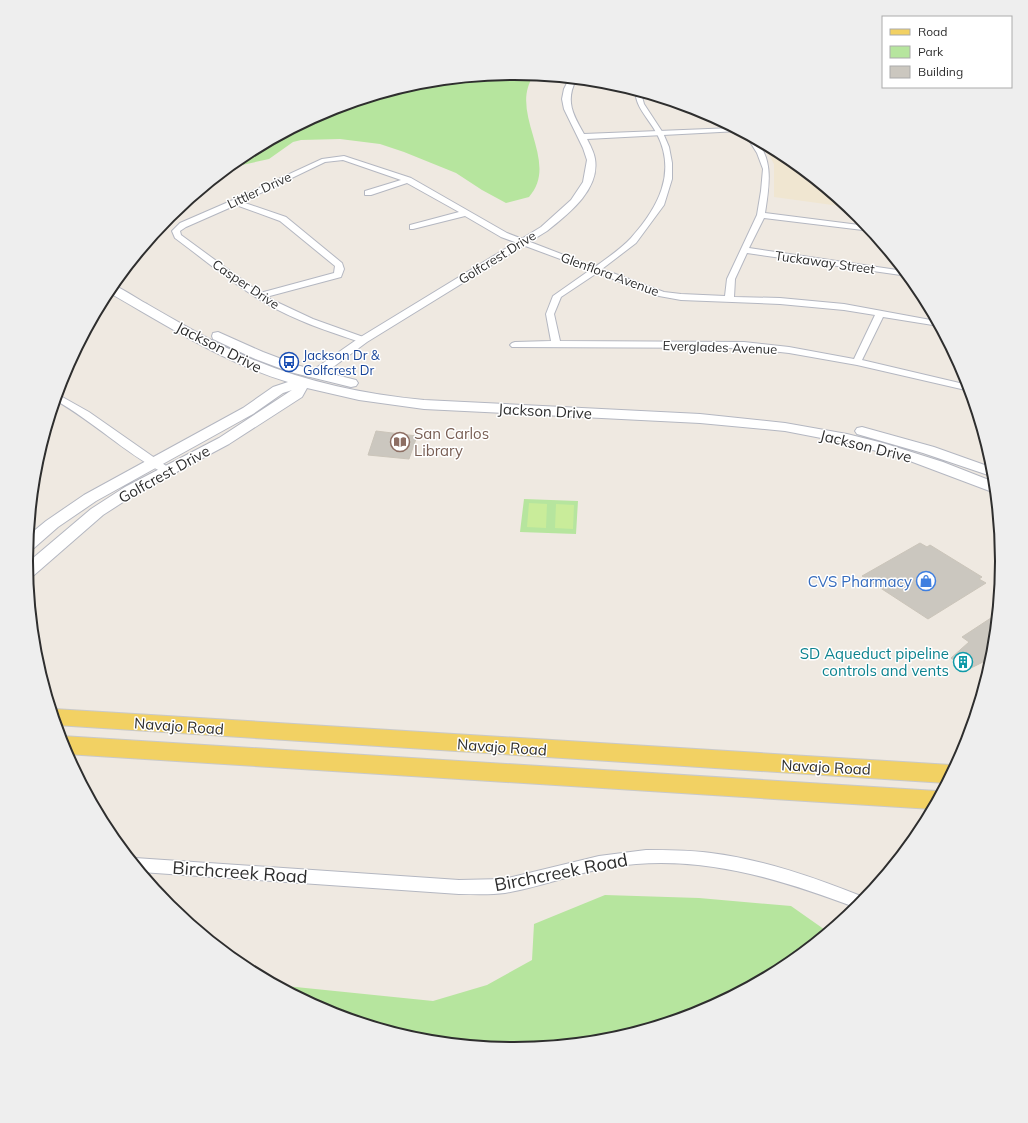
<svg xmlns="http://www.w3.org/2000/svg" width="1028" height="1123" viewBox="0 0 1028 1123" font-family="Mulish,sans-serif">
	<rect width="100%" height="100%" fill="#efe9e1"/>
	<!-- education -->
	<path fill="#f0e6d1" d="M 763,144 L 785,156 L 847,207 L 774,197 L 774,164 Z"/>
	<!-- green -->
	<path fill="#b6e59e" d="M 514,74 L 534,75 C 507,113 561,161 529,197 L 506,203 L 482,190 L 456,173 L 404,152 L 380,144 L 340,139 L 301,140 L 293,142 L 269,159 L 242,165 L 221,173 L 243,156 L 327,111 L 419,83 Z
		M 524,499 L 578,501 L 576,534 L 520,532 Z
		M 605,895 L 699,898 L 791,906 L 828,932 L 785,967 L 701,1012 L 609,1040 L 514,1049 L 419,1040 L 327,1012 L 276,985 L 433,1001 L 487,985 L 532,960 L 534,924 Z"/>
	<!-- pitch -->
	<path fill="#c9ec9a" d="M 529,503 L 547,504 L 546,528 L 527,527 Z
		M 556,504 L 574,505 L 573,529 L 555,528 Z"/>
	<!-- building -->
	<path fill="#cbc7bf" stroke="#cbc5ba" d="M 376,431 L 417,436 L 409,459 L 368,455 Z
		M 920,543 L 927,547 L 930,545 L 982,577 L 979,579 L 986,583 L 928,619 L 862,576 Z
		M 997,614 L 993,657 L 967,670 L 951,658 L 969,642 L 962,637 Z"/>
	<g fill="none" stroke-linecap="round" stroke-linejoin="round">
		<!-- minor casing -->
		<g stroke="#b4b7c1" stroke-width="2">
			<path id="minor" d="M 636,91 L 641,93 L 644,104 L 663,133 L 669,147 L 672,163 L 672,179 L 664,205 L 636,243 L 602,269 L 664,292 L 681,294 L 725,296 L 727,279 L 757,215 L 761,191 L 763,169 L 757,153 L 747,137 L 748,136 C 776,151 769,187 765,213 L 867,226 L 871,231 L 764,218 L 749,248 L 904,271 L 908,276 L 747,253 L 735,279 L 734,297 L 780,298 L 844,304 L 936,321 L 939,326 L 883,317 L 862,360 L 968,385 L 970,391 L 857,365 L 789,353 L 744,348 L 512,347 L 510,345 L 512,343 L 515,342 L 551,341 L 546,314 L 553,296 L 590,270 L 501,237 L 465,216 L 413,229 L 410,229 L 410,225 L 459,212 L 407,183 L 371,195 L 365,195 L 365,191 L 401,180 L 343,160 L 325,162 L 242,202 L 286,217 L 342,263 L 344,269 L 341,277 L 266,297 L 313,319 L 366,338 L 368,340 L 366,342 L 360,342 C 328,331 296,321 267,304 C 234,285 205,260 175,238 L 172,231 L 180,223 L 233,200 L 322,159 L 344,156 L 411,178 L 507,233 L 595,267 C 607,258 621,249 631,238 C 658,208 677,173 657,134 C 650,120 634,106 636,91 ZM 236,205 L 280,221 L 335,266 L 334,273 L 260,293 L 181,235 L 180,231 L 186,227 ZM 597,273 L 659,296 L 681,300 L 780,304 L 844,310 L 875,315 L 854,359 L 789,347 L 744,342 L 560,341 L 554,314 L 561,297 Z
				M 57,394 L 89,412 L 172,470 L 171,472 C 167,473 165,473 162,472 C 125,453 93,421 55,400 Z
				M 646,850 C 668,850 689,850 711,853 C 765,860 816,878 866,898 L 857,908 C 777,878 698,853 611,867 C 575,873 541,887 505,893 C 490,895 474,894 459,894 L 141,872 L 131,860 L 135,858 L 459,880 L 504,879 L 599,856 Z"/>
		</g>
		<!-- tertiary casing -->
		<g stroke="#b4b7c1" stroke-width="2">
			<path id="tertiary" d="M 569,79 L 576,80 C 565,101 573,115 584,134 L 733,128 L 739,131 L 587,139 C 590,145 594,152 595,159 C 600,190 568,214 547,231 L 367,342 L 321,376 L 313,376 L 311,373 L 313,370 L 359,338 L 541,227 L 571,200 L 583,182 L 587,160 L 583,148 L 564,109 L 562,99 L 564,89 Z"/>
		</g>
		<!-- secondary casing -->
		<g stroke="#b4b7c1" stroke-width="2">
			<path id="secondary" d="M 113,285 C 125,290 136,298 147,304 C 169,317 191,329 213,341 C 280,376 349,393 424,400 L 700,414 L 785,423 L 847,434 L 883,443 L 943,462 L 994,482 L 995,493 L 902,458 L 847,443 L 785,431 L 700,423 L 424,409 L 359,400 L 307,388 L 302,397 L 229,444 L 137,493 L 103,515 L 33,576 L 28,577 L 26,564 L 91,509 L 125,487 L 219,438 L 292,390 L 283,393 L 253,414 L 96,501 L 58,527 L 34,548 L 27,549 L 29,535 L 46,521 L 84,495 L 243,408 L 273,387 L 288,382 C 224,363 166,325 108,292 Z
				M 218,332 L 263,352 L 300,366 L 356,380 L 358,383 L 356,386 L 351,387 L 290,372 L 253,358 L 213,339 L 212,336 L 213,333 Z
				M 862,427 L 934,447 L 993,468 L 994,477 L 923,453 L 857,434 L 855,431 L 857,428 Z"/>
		</g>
		<!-- primary casing -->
		<g stroke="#c9c9c9" stroke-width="2">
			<path id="primary" d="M 54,709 L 951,765 L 955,766 L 946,783 L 56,725 L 51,710 Z
				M 62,736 L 937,791 L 941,792 L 932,809 L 66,754 L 60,737 Z"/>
		</g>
		<!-- minor -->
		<use href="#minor" fill="#fff" fill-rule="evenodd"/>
		<!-- tertiary -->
		<use href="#tertiary" fill="#fff" fill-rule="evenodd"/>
		<!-- secondary -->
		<use href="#secondary" fill="#fff" fill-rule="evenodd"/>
		<!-- primary -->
		<use href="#primary" fill="#f2d163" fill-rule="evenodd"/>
	</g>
	<!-- icons -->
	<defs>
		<g id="bus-ring" transform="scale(1)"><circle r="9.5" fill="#fff" stroke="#1a4fb4" stroke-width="1.5"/><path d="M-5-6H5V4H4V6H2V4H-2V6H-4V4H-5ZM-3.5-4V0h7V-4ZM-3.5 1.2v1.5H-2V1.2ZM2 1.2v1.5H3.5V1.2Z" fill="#1a4fb4"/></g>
		<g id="library-ring" transform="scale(1)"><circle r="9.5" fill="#fff" stroke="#8d6e63" stroke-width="1.5"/><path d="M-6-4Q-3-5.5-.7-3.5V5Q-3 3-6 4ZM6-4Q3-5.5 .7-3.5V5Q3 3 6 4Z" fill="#8d6e63"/></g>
		<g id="shop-ring" transform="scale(1)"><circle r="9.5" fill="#fff" stroke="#3f7fe0" stroke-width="1.5"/><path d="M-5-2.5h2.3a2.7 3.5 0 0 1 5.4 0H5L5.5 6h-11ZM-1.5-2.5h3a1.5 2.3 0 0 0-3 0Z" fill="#3f7fe0"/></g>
		<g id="building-ring" transform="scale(1)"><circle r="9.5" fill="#fff" stroke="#0f9aa8" stroke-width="1.5"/><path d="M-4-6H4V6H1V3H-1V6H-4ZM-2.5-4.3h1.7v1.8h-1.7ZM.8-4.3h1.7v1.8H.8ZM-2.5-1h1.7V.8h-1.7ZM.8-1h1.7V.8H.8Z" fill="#0f9aa8"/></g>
	</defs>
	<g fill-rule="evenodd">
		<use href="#bus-ring" x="289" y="362"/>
		<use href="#library-ring" x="400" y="442"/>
		<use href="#shop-ring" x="926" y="581"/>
		<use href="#building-ring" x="963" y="662"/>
	</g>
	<g text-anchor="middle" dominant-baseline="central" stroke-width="3" stroke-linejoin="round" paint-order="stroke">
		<!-- far-street labels -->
		<g font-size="13" fill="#2e2e2e" stroke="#fff">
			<text transform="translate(259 190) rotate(-25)">Littler Drive</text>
			<text transform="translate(497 257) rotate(-32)">Golfcrest Drive</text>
			<text transform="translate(825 262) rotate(8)">Tuckaway Street</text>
			<text transform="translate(610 274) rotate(20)">Glenflora Avenue</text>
			<text transform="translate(246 284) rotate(34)">Casper Drive</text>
			<text transform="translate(720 347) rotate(2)">Everglades Avenue</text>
		</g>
		<!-- far-transit labels -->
		<g font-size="13" fill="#164399" stroke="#fff" text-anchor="start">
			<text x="303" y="355">Jackson Dr &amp;<tspan x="303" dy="15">Golfcrest Dr</tspan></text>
		</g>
		<!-- street labels -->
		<g font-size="15" fill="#2e2e2e" stroke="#fff">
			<text transform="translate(219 347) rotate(27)">Jackson Drive</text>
			<text transform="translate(545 411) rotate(3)">Jackson Drive</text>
			<text transform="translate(866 446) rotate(14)">Jackson Drive</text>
			<text transform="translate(164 474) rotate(-29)">Golfcrest Drive</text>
			<text transform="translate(179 726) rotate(4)">Navajo Road</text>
			<text transform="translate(502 747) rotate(4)">Navajo Road</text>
			<text transform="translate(826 767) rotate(3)">Navajo Road</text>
		</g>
		<!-- education labels -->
		<g font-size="15" fill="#785e54" stroke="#fff" text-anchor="start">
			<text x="414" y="433">San Carlos<tspan x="414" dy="17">Library</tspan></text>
		</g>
		<!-- shop labels -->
		<g font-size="15" fill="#366cbe" stroke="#fff" text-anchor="end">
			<text x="912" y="581">CVS Pharmacy</text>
		</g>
		<!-- culture labels -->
		<g font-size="15" fill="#0d838f" stroke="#fff" text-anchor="end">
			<text x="949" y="653">SD Aqueduct pipeline<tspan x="949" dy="17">controls and vents</tspan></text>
		</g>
		<!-- near-street labels -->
		<g font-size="18" fill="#2e2e2e" stroke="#fff">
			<text transform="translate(240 872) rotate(4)">Birchcreek Road</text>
			<text transform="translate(561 872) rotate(-11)">Birchcreek Road</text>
		</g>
	</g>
	<!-- crop -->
	<path d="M0 0H1028V1123H0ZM33 561a481 481 0 1 1 962 0a481 481 0 1 1-962 0Z" fill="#eee" fill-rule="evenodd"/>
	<path fill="none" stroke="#2e2e2e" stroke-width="2" d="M33 561a481 481 0 1 1 962 0a481 481 0 1 1-962 0Z"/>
	<!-- legend -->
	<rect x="882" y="16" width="130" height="72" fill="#ffffff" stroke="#ababab"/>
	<rect x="890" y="29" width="20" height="6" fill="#f2d163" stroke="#ababab"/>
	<text x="918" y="36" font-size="12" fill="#2e2e2e">Road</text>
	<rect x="890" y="46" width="20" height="12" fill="#b6e59e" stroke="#ababab"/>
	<text x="918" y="56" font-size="12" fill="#2e2e2e">Park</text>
	<rect x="890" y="66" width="20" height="12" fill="#cbc7bf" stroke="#ababab"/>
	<text x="918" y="76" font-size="12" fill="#2e2e2e">Building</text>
</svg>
